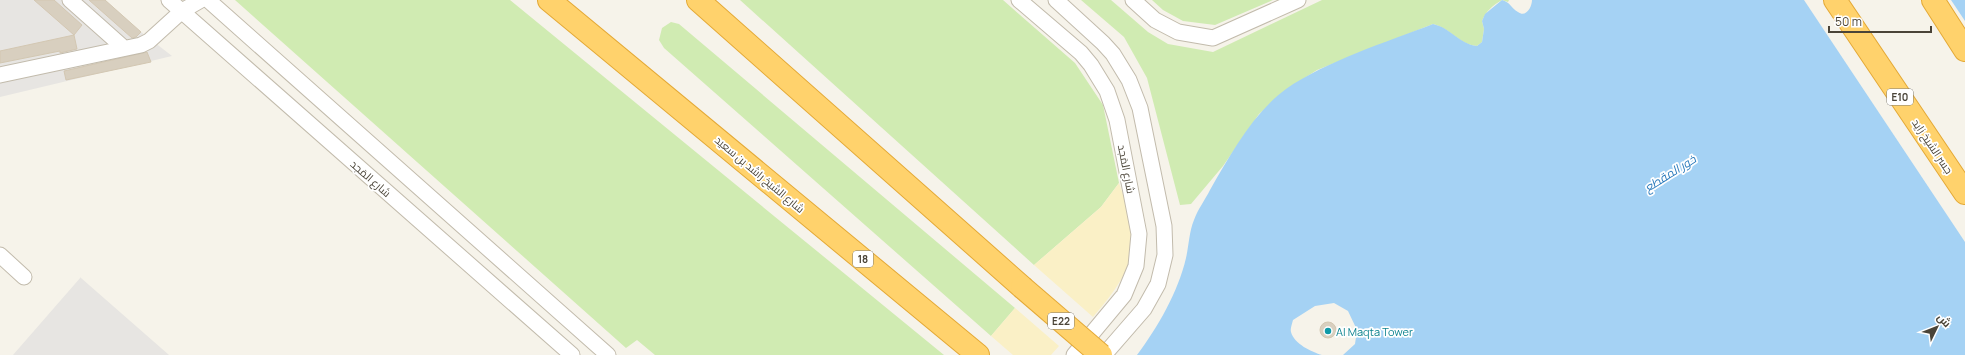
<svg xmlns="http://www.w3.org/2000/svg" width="1965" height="355" viewBox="0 0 1965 355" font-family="Manrope,Cairo,sans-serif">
	<rect width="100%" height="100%" fill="#f6f3ea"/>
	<!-- green -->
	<path fill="#d0ebb2" d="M 235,0 L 510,0 L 944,355 L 655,355 L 637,340 L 626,348 Z
		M 740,0 L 1003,0 L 1075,63 L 1103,105 L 1119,183 L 1101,207 L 1034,265 Z
		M 1081,0 L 1111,0 L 1148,32 L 1168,44 L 1213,52 L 1322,0 L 1509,0 L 1508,2 L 1502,0 C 1493,5 1486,11 1482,21 L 1484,29 L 1482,42 L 1477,46 C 1458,44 1452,29 1433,24 L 1317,70 L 1286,90 L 1259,114 L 1223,166 L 1191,204 L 1180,205 L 1147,78 L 1124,37 Z
		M 1152,0 L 1273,0 L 1215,25 L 1183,21 L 1163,10 Z
		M 671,22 L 679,24 L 1015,308 L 991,336 L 664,48 L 659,40 L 662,28 Z"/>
	<!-- sand -->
	<path fill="#faf0c6" d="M 1119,183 C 1123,195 1134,222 1133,233 C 1133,270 1115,291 1093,317 L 1034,265 L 1101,207 Z
		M 1015,308 L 1059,346 L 1051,355 L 1013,355 L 991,336 Z"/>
	<!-- parking -->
	<path fill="#e7e5e2" d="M 0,0 L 105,0 L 141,32 L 172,56 L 0,97 Z
		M 81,277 L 81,278 L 169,355 L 13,355 Z"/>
	<!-- water -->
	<path fill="#a5d2f4" d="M 1502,0 C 1510,2 1511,8 1518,12 C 1526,18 1532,7 1532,0 L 1965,0 L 1965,355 L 1343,355 L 1355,344 L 1357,330 L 1348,311 L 1334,303 L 1315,306 L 1293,320 C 1292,324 1290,329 1291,332 C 1294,344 1312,352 1322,355 L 1137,355 C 1158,327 1178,292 1186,258 C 1189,245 1189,232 1194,220 C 1198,209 1205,200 1210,190 C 1230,155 1253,113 1286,89 C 1326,61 1387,42 1433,24 C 1451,28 1459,44 1477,46 L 1482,42 L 1484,29 L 1482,21 L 1485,14 Z"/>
	<!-- pier -->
	<path fill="#f6f3ea" d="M 1804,0 L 1951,0 L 1965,21 L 1965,242 Z"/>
	<!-- building -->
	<path fill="#d8cfbf" stroke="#d3c7b2" d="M 34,0 L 54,0 L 82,25 L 74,35 Z
		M 89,0 L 105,0 L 141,32 L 136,37 L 132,38 Z
		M 74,35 L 77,49 L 60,53 L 60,51 L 0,63 L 0,51 Z
		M 147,52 L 151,62 L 66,80 L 64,71 Z
		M1320 330a8 8 0 1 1 16 0a8 8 0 1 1-16 0Z"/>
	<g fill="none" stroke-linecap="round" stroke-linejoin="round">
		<!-- minor casing -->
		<g stroke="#c2bbac" stroke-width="17">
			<path id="minor" d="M 70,0 L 124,48
				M 169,0 L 572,355
				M 208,0 L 608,355
				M 1019,0 L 1081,53 L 1091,65 L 1107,91 L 1117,120 L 1139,234 L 1136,266 L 1124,295 L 1074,355
				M 1056,0 L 1103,43 L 1113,54 L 1129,80 L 1140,108 L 1164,226 L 1165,255 L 1158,284 L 1144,309 L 1104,355
				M 1133,0 L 1155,20 L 1178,32 L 1213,38 L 1298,0
				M 0,75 L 141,45 L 149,41 L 182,11 L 201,0
				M 0,255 L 24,277"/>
		</g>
		<!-- highway casing -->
		<g stroke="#e4a936" stroke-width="24">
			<path id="highway" d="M 549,0 L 978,355
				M 698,0 L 1022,287
				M 1835,0 L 1965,193
				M 1933,0 L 1965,50"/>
		</g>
		<!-- minor -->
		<use href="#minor" stroke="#fff" stroke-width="15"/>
		<!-- highway -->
		<use href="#highway" stroke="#ffd26c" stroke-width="22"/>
		<!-- highway-bridge casing -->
		<g stroke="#e4a936" stroke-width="24" stroke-linecap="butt">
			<path id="highway-bridge" d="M 1022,287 L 1101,355"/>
		</g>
		<!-- highway-bridge -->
		<use href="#highway-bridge" stroke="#ffd26c" stroke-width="22"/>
	</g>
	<!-- markers -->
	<circle fill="#0f9aa8" stroke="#fff" stroke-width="1.5" cx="1328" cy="331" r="4"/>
	<g text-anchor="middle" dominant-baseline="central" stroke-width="3.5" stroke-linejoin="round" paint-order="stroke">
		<!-- shield labels -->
		<g fill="#fff" stroke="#807c74" stroke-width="1">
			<rect x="1887" y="89" width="26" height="16" rx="3"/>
			<rect x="853" y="251" width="20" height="16" rx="3"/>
			<rect x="1048" y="313" width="26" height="16" rx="3"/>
		</g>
		<g font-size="10" font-weight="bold" fill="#4a4438">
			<text x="1900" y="97">E10</text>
			<text x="863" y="259">18</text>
			<text x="1061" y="321">E22</text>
		</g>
		<!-- street labels -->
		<g font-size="11" fill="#4a4438" stroke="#fff">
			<text transform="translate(1933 146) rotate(56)">جسر الشيخ زايد</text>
			<text transform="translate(1127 169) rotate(79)">شارع المَجد</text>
			<text transform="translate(760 174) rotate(40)">شارع الشيخ راشد بن سعيد</text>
			<text transform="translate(371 178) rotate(41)">شارع المَجد</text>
		</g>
		<!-- culture labels -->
		<g font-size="11" fill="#0d838f" stroke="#fff" text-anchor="start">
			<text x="1336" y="331">Al Maqta Tower</text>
		</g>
		<!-- water labels -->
		<g font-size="12" font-style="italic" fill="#2b7bbc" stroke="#fff">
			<text transform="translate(1670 173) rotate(-32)">خور المقطع</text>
		</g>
	</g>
	<!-- north arrow -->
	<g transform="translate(1937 327) rotate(47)" stroke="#ffffff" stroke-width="3" paint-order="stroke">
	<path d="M0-3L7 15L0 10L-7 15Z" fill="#4a4438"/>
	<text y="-6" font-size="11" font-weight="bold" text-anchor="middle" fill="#4a4438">ش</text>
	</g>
	<!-- scale -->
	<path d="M1829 26v6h102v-6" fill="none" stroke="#4a4438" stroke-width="2"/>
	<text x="1835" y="26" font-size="12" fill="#4a4438" stroke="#ffffff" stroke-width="3" paint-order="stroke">50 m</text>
</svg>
